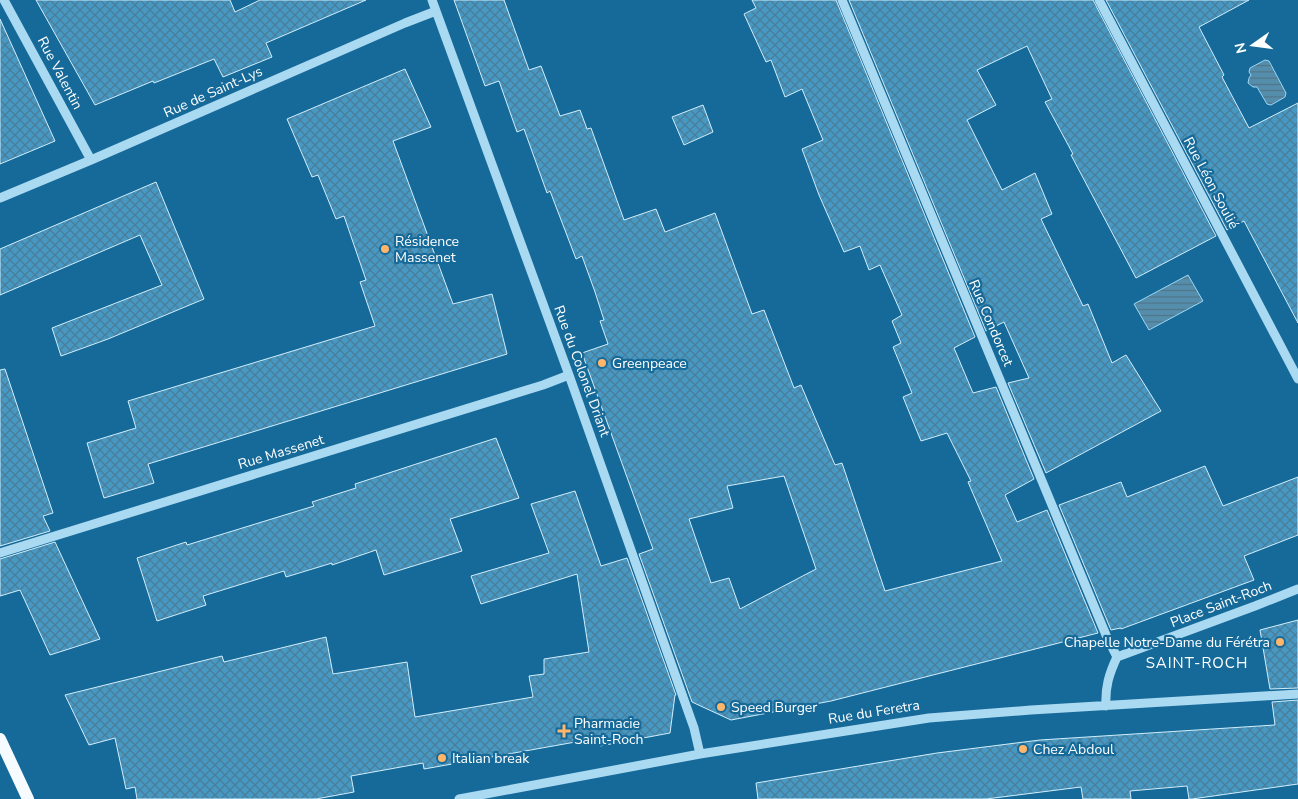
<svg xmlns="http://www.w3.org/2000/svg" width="1298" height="799" viewBox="0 0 1298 799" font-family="'Nunito Sans',sans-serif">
	<defs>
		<pattern id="water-rules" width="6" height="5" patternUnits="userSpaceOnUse" patternTransform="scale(1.25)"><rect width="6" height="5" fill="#558ead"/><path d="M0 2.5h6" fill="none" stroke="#517486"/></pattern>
		<pattern id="building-cross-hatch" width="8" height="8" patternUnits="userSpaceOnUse" patternTransform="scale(1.25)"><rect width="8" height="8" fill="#4798c3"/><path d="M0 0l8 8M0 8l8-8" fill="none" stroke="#497d99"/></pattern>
	</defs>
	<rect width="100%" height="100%" fill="#166a99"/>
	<!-- water -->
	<path fill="url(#water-rules)" stroke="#9cd7f5" d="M 1265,60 L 1269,61 L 1286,93 L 1285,97 L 1271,105 L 1267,104 L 1257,87 L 1253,87 L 1248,83 L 1249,78 L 1251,75 L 1249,72 L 1250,68 Z
		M 1188,275 L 1203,301 L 1149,330 L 1134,304 Z"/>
	<!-- building -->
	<path fill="url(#building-cross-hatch)" stroke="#d1eefc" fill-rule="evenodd" d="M 36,0 L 230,0 L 235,12 L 260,0 L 366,0 L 266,43 L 272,57 L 223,77 L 214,59 L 154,83 L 153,81 L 95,105 Z
		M 454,0 L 504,0 L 529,70 L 541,66 L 560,116 L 580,110 L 587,129 L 591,128 L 624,220 L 656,209 L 665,232 L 715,213 L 752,314 L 764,310 L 794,388 L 801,385 L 835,465 L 842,463 L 885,591 L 1002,561 L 968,482 L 971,481 L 947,433 L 921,441 L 903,397 L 912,393 L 893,347 L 901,343 L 892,321 L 902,315 L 880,265 L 869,270 L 860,246 L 844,252 L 819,195 L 802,149 L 823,140 L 802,89 L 785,97 L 771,60 L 766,62 L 744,14 L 756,8 L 752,0 L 836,0 L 975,337 L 954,348 L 973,393 L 996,387 L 1034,479 L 1005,495 L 1017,522 L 1047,510 L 1098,633 L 831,701 L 731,720 L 692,702 L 639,554 L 653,549 L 582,353 L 608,344 L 600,321 L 604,320 L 595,292 L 582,256 L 576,259 L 550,191 L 547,193 L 524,129 L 517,132 L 499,81 L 485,86 ZM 784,476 L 816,569 L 740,609 L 729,578 L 711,583 L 689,519 L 733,508 L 727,486 Z
		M 849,0 L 1093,0 L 1216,236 L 1136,278 L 1071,155 L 1073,154 L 1045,102 L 1052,99 L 1027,46 L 977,70 L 996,105 L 967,120 L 1002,190 L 1035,173 L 1052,214 L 1041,219 L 1083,306 L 1088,304 L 1112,363 L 1126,355 L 1161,411 L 1046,473 L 1008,383 L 1029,378 L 1004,322 L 986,331 Z
		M 1106,0 L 1249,0 L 1199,27 L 1224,75 L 1222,77 L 1249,128 L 1298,103 L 1298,323 L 1244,221 L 1227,230 Z
		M 0,19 L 55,141 L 0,164 Z
		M 405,69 L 431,127 L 393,141 L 453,304 L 492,294 L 507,354 L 148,464 L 154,483 L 104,498 L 87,443 L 136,428 L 128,401 L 375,326 L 360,282 L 366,280 L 344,216 L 336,219 L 318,175 L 312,177 L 287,119 Z
		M 703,105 L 713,132 L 684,145 L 672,117 Z
		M 156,182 L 204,299 L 108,339 L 61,356 L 52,328 L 162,285 L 140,235 L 0,295 L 0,249 Z
		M 5,369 L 53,513 L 43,516 L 50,531 L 0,546 L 0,370 Z
		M 496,438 L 519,498 L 450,519 L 462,551 L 384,575 L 376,550 L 332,565 L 332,563 L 286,577 L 284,571 L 203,596 L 206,605 L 157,621 L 137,558 L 186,542 L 187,545 L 314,506 L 312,502 L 356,488 L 355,484 Z
		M 1205,466 L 1223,506 L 1298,477 L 1298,535 L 1244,556 L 1254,580 L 1121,629 L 1121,628 L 1111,630 L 1059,505 L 1121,482 L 1127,497 Z
		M 575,491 L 601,566 L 627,558 L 676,695 L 675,695 L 670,733 L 600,746 L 598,738 L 424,769 L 423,763 L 351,776 L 354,792 L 316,799 L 137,799 L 135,787 L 126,789 L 115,738 L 89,745 L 65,695 L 222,656 L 224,662 L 326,637 L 333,674 L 407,662 L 415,717 L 533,697 L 529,676 L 544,674 L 544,659 L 589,652 L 577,574 L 481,604 L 471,576 L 549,553 L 531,504 Z
		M 55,542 L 100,639 L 50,655 L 20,590 L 0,596 L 0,559 Z
		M 1298,620 L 1298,688 L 1270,689 L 1260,630 Z
		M 1298,700 L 1298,784 L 1192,799 L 1189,799 L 1187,786 L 1130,791 L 1131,799 L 1083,799 L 1081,787 L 986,799 L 758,799 L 756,783 L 937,753 L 1040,740 L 1275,725 L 1272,702 Z"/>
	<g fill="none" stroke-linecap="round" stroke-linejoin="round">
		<!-- minor -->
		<path stroke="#aad9f2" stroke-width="9" d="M 4,0 L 91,160
			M 432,0 L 569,375 L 694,728 L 700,754
			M 842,0 L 1106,635 L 1117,657
			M 1099,0 L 1298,379
			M 0,198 L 91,160 L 405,23 L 436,11
			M 0,553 L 543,385 L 569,375
			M 1106,706 C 1105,687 1109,674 1117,657 L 1255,606 L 1298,589
			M 459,799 L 700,754 L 929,718 L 1031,710 L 1298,694"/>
		<!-- major -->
		<path stroke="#f5fbff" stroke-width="12" d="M 0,739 L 28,799"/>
	</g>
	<!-- markers -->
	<g fill="#ffb66b" stroke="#166a99" stroke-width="2">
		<circle cx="385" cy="249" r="5"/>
		<circle cx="602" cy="363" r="5"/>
		<circle cx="1280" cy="642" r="5"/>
		<circle cx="721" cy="707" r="5"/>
		<path d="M561.5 723.5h5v5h5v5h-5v5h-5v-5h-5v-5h5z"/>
		<circle cx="1023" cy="749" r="5"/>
		<circle cx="442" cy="758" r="5"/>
	</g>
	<g text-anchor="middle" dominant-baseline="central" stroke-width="4.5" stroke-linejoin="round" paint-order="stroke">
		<!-- street labels -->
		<g font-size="14" fill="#fff" stroke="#166a99">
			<text transform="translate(60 73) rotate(62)">Rue Valentin</text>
			<text transform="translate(213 92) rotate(-24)">Rue de Saint-Lys</text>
			<text transform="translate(1211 183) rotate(62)">Rue Léon Soulié</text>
			<text transform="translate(991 323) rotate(67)">Rue Condorcet</text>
			<text transform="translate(582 371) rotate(70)">Rue du Colonel Driant</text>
			<text transform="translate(281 452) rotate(-17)">Rue Massenet</text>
			<text transform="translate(1221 604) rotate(-21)">Place Saint-Roch</text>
			<text transform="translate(874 712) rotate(-9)">Rue du Feretra</text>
		</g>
		<!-- poi labels -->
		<g font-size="14" fill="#fff" stroke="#166a99" text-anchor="start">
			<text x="395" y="241">Résidence<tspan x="395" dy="16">Massenet</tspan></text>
			<text x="612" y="363">Greenpeace</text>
			<text x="1270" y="642" text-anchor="end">Chapelle Notre-Dame du Férétra</text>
			<text x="731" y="707">Speed Burger</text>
			<text x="574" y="723">Pharmacie<tspan x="574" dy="16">Saint-Roch</tspan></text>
			<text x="1033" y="749">Chez Abdoul</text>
			<text x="452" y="758">Italian break</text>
		</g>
		<!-- neighbourhood labels -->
		<g font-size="15" letter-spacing="1" fill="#fff" stroke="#166a99">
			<text x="1197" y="663">SAINT-ROCH</text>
		</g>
	</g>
	<!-- north arrow -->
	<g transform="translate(1253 45) rotate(256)" stroke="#166a99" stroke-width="4" paint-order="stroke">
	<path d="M0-4L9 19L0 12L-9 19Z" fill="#ffffff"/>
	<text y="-8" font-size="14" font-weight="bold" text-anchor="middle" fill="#ffffff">N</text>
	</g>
</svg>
